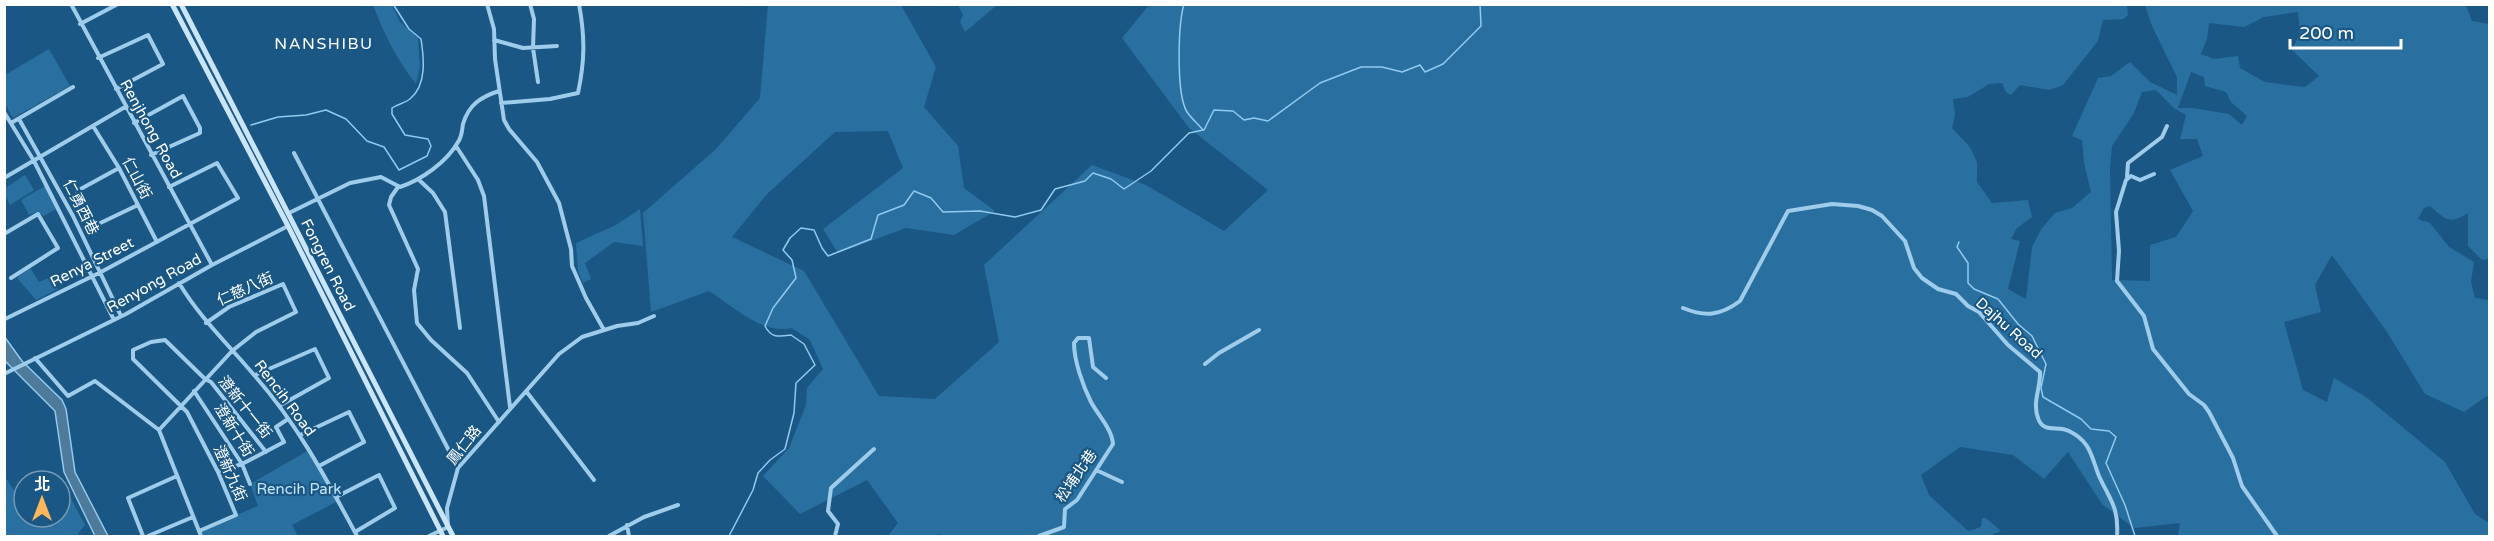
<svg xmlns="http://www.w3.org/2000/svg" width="2494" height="541" viewBox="0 0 2494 541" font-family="'Varela Round','Noto Sans TC',sans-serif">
	<rect width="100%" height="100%" fill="#1a5784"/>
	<!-- green -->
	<path fill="#2970a1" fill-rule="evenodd" d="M 373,5 L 392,5 L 400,22 L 418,38 L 420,67 L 416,84 C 397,60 384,34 373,5 Z
		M 768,5 L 901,5 L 936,67 L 924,107 L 958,146 L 964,188 L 995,211 L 954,235 L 906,228 L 838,253 L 823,229 L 903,168 L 888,131 L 835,132 L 767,194 L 732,237 L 804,271 L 879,396 L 935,399 L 999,342 L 984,265 L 1092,165 L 1146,185 L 1224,231 L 1268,190 L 1189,128 L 1122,38 L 1149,5 L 2127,5 L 2128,15 L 2123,19 L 2103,20 L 2098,41 L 2063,85 L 2049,90 L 2020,85 L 2011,95 L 2006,92 L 2002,83 L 1989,84 L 1968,97 L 1953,99 L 1955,115 L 1952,128 L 1970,147 L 1977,162 L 1977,182 L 1992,203 L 2028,200 L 2032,217 L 2017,228 L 2011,239 L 2020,241 L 2008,289 L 2026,299 L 2032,247 L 2042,228 L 2055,213 L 2072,208 L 2091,192 L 2084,163 L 2082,140 L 2072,136 L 2098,78 L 2111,76 L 2130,62 L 2150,82 L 2177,95 L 2177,77 L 2152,26 L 2145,5 L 2466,5 L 2472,21 L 2489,24 L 2489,259 L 2482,260 L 2468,246 L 2468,213 C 2449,225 2446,220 2430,206 L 2424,208 L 2418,219 L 2430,223 L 2449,247 L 2474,262 L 2471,282 L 2475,298 L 2489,300 L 2489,397 L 2487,396 L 2464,412 L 2425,394 L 2387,332 L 2332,255 L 2315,285 L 2321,312 L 2284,322 L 2303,390 L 2327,402 L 2334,378 L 2366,397 L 2445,462 L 2475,514 L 2489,523 L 2489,536 L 2178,536 L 2180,523 L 2134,528 L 2102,504 L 2068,452 L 2044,479 L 2013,455 L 1960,447 L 1921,475 L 1929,495 L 1968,531 L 1981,527 L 1982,518 L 1986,518 L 2001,531 L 1989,536 L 945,536 L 938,534 L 936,536 L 888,536 L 898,523 L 867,480 L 800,514 L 763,476 L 789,448 L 806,405 L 807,388 L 823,369 L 810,340 L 792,328 C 762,335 733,306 709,291 L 651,312 L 643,213 L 716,149 L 760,98 ZM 2298,12 L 2300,33 L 2292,50 L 2319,76 L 2305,87 L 2265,82 L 2240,68 L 2238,56 L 2214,59 L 2201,54 L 2207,39 L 2209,23 L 2244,27 L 2264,17 ZM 2191,72 L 2204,77 L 2205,86 L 2226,92 L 2231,102 L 2247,116 L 2242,125 L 2229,114 L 2193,108 L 2178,108 ZM 2156,90 L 2175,109 L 2186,115 L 2180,139 L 2197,139 L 2203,156 L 2170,170 L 2193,211 L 2176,237 L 2150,245 L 2150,281 L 2112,280 L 2110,169 L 2112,146 L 2134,113 L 2142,92 Z
		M 958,5 L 997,5 L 965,32 L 960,22 L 963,15 Z
		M 49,49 L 70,86 L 13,118 L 5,104 L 5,75 Z
		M 25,175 L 34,190 L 10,205 L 5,195 L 5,188 Z
		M 45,186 L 56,209 L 44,216 L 37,212 L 29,215 L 21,200 Z
		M 640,209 L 643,246 L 614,242 L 585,263 L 591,279 L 583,283 L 578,271 L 576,243 L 616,225 Z
		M 30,268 L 39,282 L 51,277 L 58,289 L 36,300 L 17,278 Z
		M 309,450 L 338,501 L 292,525 L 298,536 L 201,536 L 199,531 L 258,506 L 250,484 Z
		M 5,477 L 20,499 L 18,504 L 24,511 L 24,517 L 60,517 L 60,503 L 67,491 L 85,525 L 79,532 L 78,536 L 5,536 Z"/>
	<!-- water -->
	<path fill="#4e7b9c" stroke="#92c9ee" stroke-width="1.5" d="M 4,336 L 22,361 L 62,400 L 66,409 L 75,472 L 108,536 L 95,536 L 64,472 L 55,411 L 5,361 Z"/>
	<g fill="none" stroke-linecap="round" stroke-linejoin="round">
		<!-- stream -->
		<path stroke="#92c9ee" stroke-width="1.5" d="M 1184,4 C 1178,25 1176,94 1187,112 C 1191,118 1198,124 1203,130
			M 251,125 L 278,117 L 306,115 L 326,110 L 346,119 L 367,141 L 384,147 L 399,170 L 427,156 L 431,146 L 428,139 L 405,135 L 392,114 L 392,108 C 398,104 405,103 410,99 C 427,85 424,58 421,39 L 409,29 L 393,4
			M 1204,130 L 1214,110 L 1233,111 L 1244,120 L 1254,118 L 1268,121 L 1320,83 L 1361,67 L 1382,67 L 1402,72 L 1420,65 L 1425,72 L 1443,64 L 1481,26 L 1480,4
			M 1959,242 L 1957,247 L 1968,263 L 1968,283 L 1974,289 L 1998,299 L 2018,324 L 2032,336 L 2046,364 L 2041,388 L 2043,397 L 2081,419 L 2091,429 L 2109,431 L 2116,437 L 2106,463 L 2125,505 L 2135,536
			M 729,536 L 753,490 L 758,473 L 770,460 L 785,449 L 794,413 L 796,383 L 815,365 L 804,344 L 791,335 C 778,337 771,338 765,326 L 773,308 L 796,278 L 792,260 L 783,250 L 790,238 L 801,228 L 814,230 L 822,248 L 828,256 L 871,239 L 878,215 L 904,205 L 914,191 L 931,198 L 943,212 L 980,211 L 1015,217 L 1041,210 L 1055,189 L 1085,181 L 1093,173 L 1111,179 L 1124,189 L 1151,171 L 1189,133 L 1203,130"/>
		<!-- street -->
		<path stroke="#9fcceb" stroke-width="4" d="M 71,4 L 212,265
			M 487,4 L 494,29 L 495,59 L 504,120 L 509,129 L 537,162 L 559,203 L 571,249 L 572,266 L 586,298 L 604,330
			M 530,4 L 534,19 L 533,48 L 538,82
			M 80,24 L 118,4
			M 494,40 L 523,48 L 557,46
			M 98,58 L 148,35 L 163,64 L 116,89
			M 501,103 L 550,99 L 578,93 C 585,60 585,37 579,4
			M 4,112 L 34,161 L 114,320
			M 19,119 L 73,216 L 121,316
			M 11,123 L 73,87
			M 134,123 L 183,96 L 200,128 L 200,133 L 151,155
			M 93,126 L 119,168 L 157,242
			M 456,146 L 478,180 L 484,196 L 510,407
			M 294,153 L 458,468
			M 119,168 L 77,191 L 94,226 L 138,205
			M 2154,174 L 2140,180 L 2131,176 L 2126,180 L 2116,212 L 2119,251 L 2117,281 L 2144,316 L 2153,349 L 2189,394 L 2204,405 L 2209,412 L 2233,458 L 2242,486 L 2277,536
			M 2127,177 L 2128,163 L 2162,137 L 2167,126
			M 4,178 L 125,107
			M 418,179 L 433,193 L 445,212 L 460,328
			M 398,187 L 391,197 L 389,205 L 418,269 L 414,290 L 417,323 L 431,340 L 467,373 L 499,422
			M 289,213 L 350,183 L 381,177 L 400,187 C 421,180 447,162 458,142 C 462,137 462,130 463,124 C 469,104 481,97 499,91
			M 4,234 L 38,214 L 58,248 L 11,278
			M 179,283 C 200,318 228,344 254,375 C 297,423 327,480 357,536
			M 1683,308 C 1705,317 1720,316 1740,301 L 1788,211 L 1832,204 L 1858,206 L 1872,210 L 1882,216 L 1905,241 L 1914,268 L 1922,278 L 1938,289 L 1956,294 L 1968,306 L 1979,312 L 2008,345 L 2040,372 C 2041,387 2032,402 2038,418 C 2043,434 2058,425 2069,431 C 2091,442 2091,456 2099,476 C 2110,500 2119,507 2117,536
			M 5,319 L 101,272 L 238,198 L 217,163 L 169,187
			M 35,358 L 68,396 L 95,381 L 159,430
			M 1205,364 L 1219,353 L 1259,330
			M 4,374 L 126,314 L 212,265 L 288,226
			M 255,375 L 315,349 L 329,378 L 279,406
			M 194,391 L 242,464 L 250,484
			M 526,391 L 594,480
			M 300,435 L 349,412 L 364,442 L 319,466
			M 1096,470 L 1122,482
			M 218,472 L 242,464 L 284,442 L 276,427 L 288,419
			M 336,497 L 379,475 L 395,508 L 355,532
			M 627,525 L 629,536
			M 199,531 L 236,515 L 218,472 L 187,412 L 133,359 L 133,350 L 151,342 L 165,340 L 205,379 L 211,382 L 266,452
			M 143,536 L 128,498 L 177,476
			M 148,536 L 193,517
			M 201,536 L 159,430 L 232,351 L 256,332 L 296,312 L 283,284 L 229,307 L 206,323
			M 429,536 L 448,527 L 447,508 L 458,468 L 559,354 L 582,337 L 617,326 L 638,323 L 654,316
			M 609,536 L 644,517 L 678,505
			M 835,536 L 838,524 L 828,511 L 831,488 L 874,449
			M 1039,536 L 1064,527 L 1065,509 L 1077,500 L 1113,444 C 1112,429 1098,415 1091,402 C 1083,386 1074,361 1074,343 L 1078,338 L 1089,338 L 1093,367 L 1106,378"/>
		<!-- secondary -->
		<path stroke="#cbe5f8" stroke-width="5" d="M 172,4 L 288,226 L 443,536
			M 181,4 L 453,536"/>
	</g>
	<g text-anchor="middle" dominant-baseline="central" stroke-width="4.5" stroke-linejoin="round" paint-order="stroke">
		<!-- street labels -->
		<g font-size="15" fill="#fff" stroke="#1a5784">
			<text transform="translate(151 129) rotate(61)">Renjhong Road</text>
			<text transform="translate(137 178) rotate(62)">仁山街</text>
			<text transform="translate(81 207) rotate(63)">仁勇西巷</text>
			<text transform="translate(92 262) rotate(-27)">Renya Street</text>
			<text transform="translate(328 265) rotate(63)">Fongren Road</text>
			<text transform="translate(154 283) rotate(-29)">Renyong Road</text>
			<text transform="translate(245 289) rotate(-24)">仁慈八街</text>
			<text transform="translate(2009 328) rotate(42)">Dajhu Road</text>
			<text transform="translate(285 398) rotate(53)">Rencih Road</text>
			<text transform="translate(245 407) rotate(51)">澄新十一街</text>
			<text transform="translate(234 430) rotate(58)">澄新十街</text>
			<text transform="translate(464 445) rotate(-52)">鳳仁路</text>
			<text transform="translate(230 473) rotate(66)">澄新九街</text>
			<text transform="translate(1076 476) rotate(-55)">松埔北巷</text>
		</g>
		<!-- park labels -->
		<g font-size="15" fill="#c4e3f8" stroke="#1a5784">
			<text x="299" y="489">Rencih Park</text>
		</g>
		<!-- neighbourhood labels -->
		<g font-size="16" letter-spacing="1.5" fill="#fff" stroke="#1a5784">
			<text x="324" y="44">NANSHIBU</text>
		</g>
	</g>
	<!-- border -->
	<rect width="2494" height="541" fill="none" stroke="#ffffff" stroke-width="12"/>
	<!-- north arrow -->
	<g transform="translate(42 499)"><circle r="28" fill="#1a5784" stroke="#769ab5" stroke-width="1.5"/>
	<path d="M0-4.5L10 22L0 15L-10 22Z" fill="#feb85b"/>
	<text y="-9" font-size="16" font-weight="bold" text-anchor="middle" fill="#ffffff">北</text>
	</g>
	<!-- scale -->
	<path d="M2290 39v9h111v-9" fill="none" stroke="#ffffff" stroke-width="3"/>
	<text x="2299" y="39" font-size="18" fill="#ffffff" stroke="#1a5784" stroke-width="4.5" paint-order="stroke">200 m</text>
</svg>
